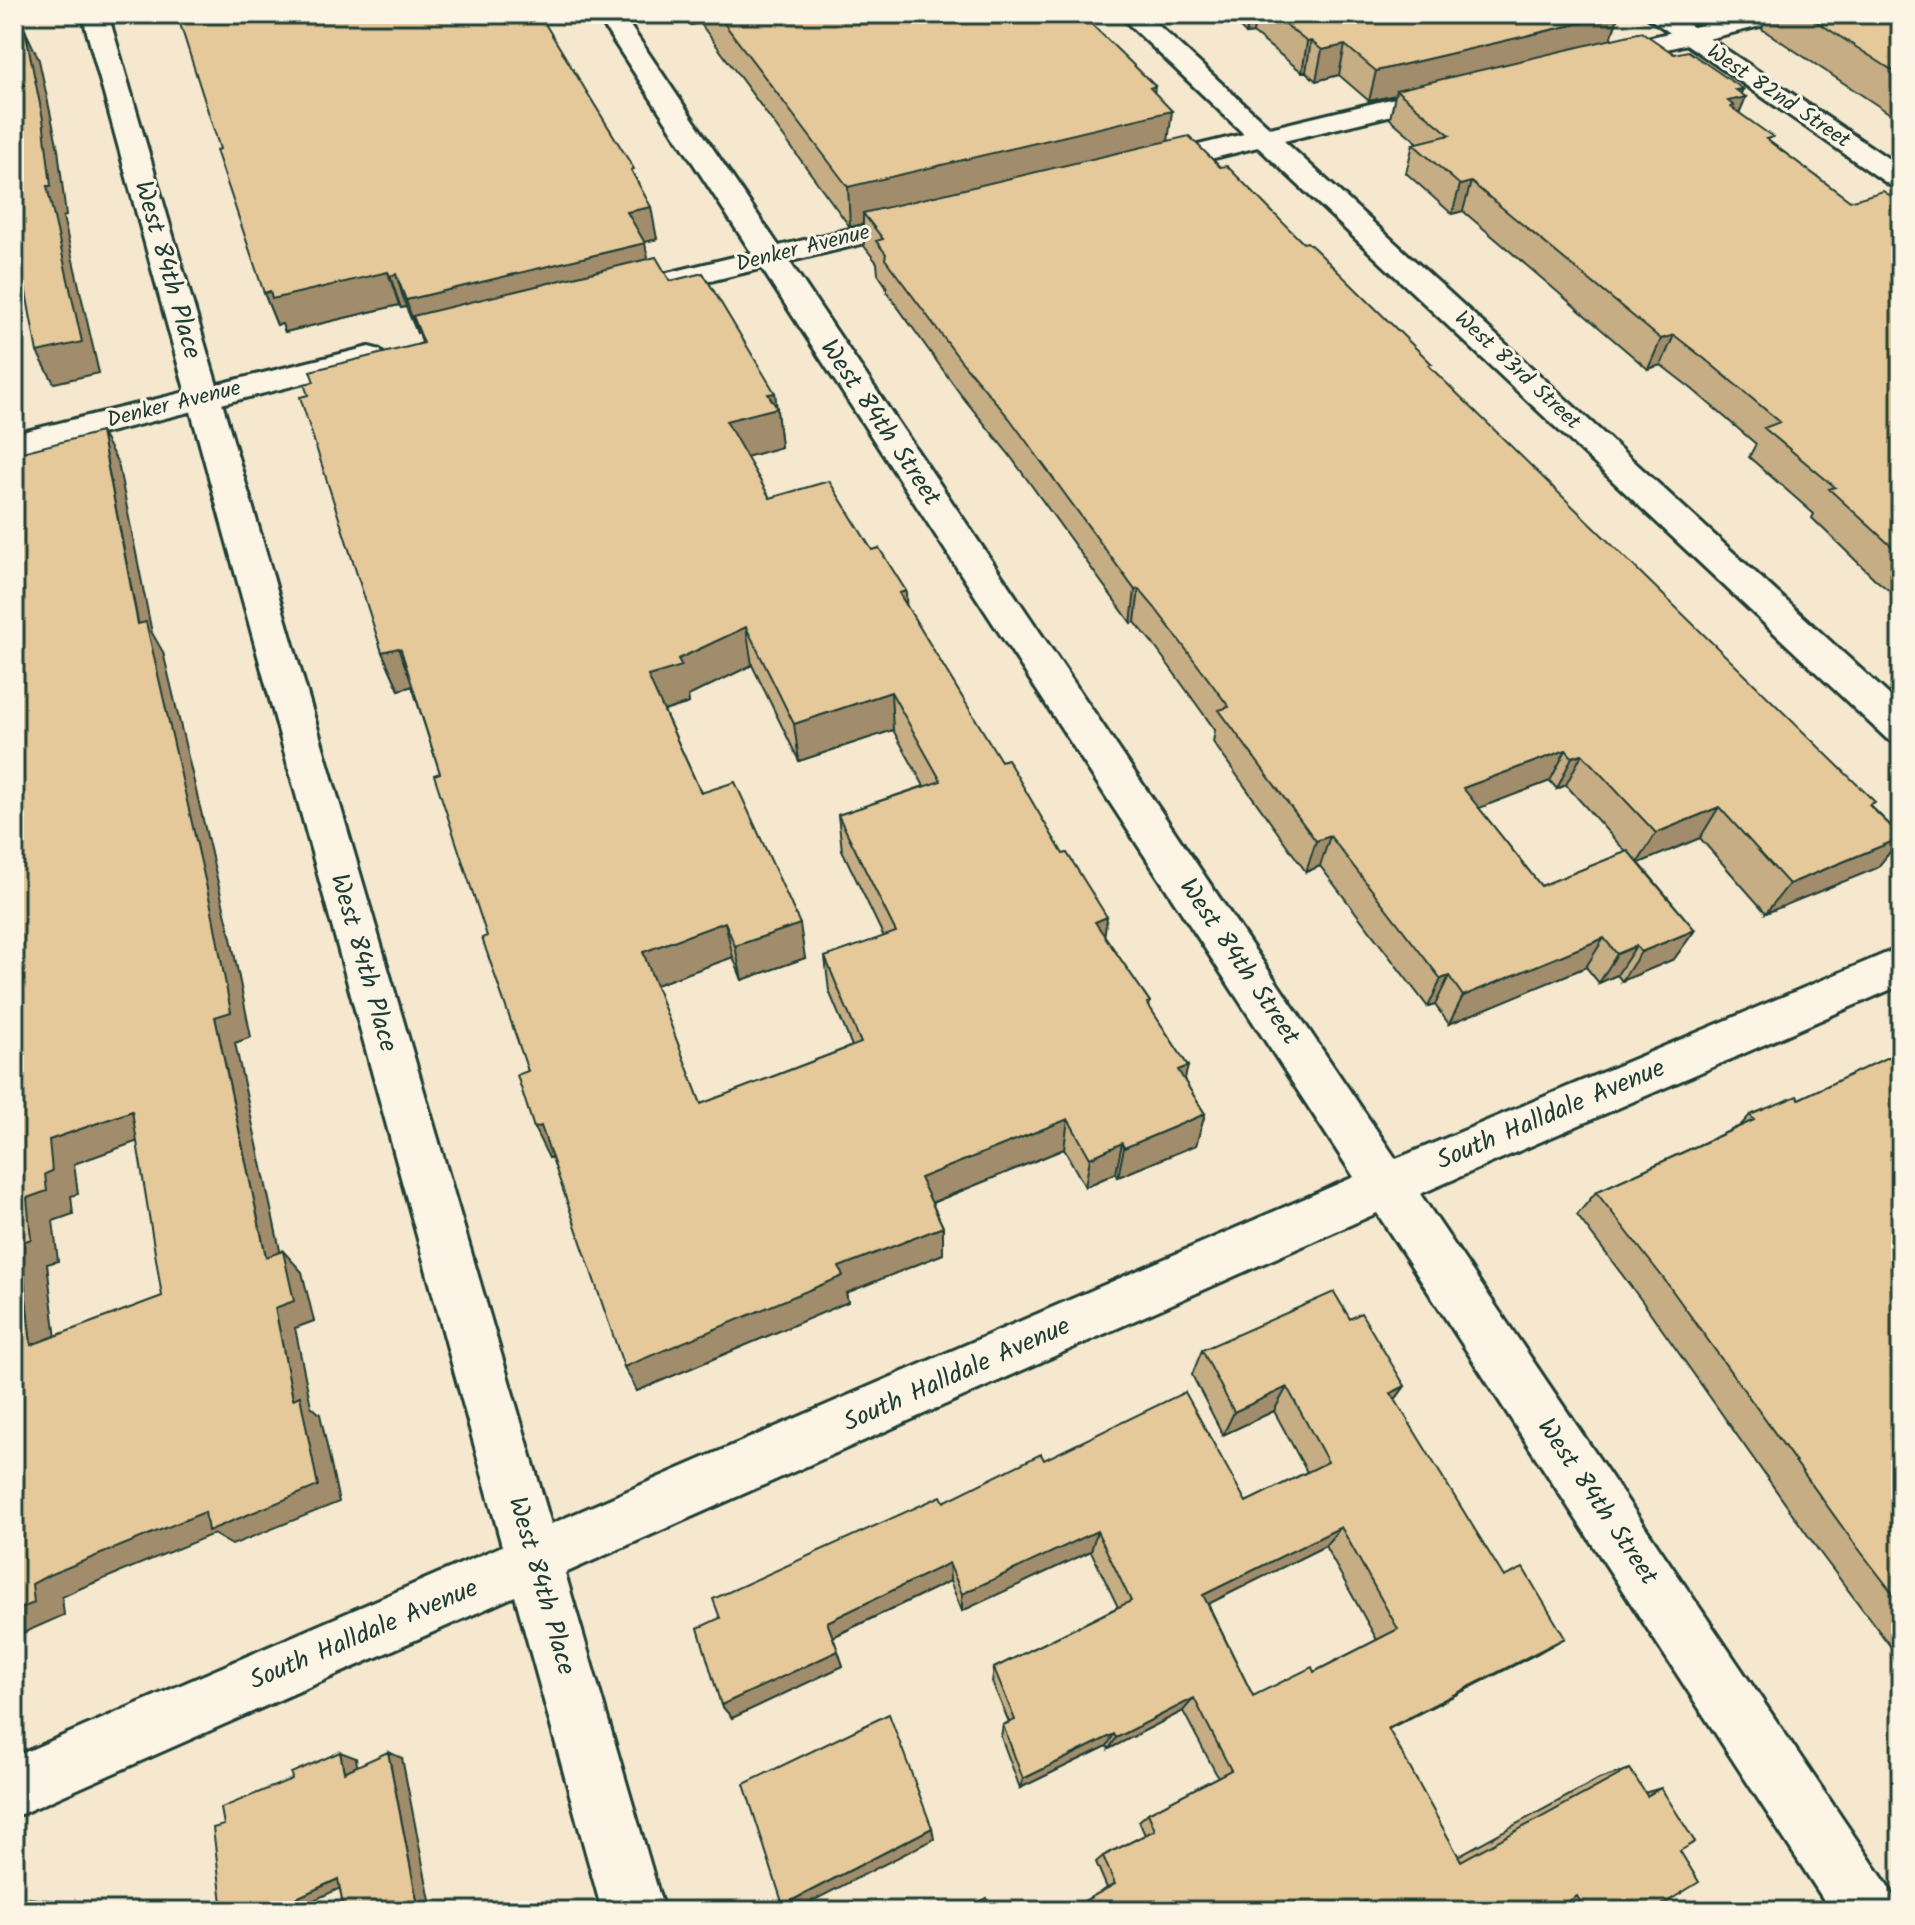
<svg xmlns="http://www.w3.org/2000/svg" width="1915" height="1925" viewBox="0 0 1915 1925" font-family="Kalam,sans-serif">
	<rect width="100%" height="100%" fill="#f5e8ce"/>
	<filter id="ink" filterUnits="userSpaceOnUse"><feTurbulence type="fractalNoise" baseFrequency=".0125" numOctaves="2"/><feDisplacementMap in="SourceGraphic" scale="16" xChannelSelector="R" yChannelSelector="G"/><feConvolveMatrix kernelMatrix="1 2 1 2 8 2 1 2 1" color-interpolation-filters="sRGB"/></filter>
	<g filter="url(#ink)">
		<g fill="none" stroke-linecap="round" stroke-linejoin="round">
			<!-- street casing -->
			<g stroke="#1f3d34" stroke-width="6">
				<path id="street" d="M 82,14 L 108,14 L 551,1524 L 1354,1177 L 596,14 L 622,14 L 1396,1159 L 1901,947 L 1901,985 L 1420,1194 L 1890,1889 L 1899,1911 L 1831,1911 L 1377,1213 L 565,1573 L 664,1911 L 602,1911 L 515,1596 L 14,1817 L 14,1757 L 502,1546 Z
					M 1643,14 L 1673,14 L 1901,167 L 1901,189 L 1891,186 Z"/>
			</g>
			<!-- secondary casing -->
			<g stroke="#1f3d34" stroke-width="6">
				<path id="secondary" d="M 1118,14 L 1146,14 L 1270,128 L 1449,85 L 1459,87 L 1462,93 L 1459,99 L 1284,141 L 1901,706 L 1901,744 L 1887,739 L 1258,147 L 1146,175 L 1136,172 L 1132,166 L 1136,160 L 1244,134 Z
					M 1748,14 L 1793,14 L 1789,19 L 1602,65 L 1593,63 L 1589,57 L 1593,51 Z
					M 920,212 L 930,215 L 935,221 L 930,227 L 645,297 L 634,295 L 630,288 L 634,281 Z
					M 369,347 L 380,350 L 385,357 L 380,364 L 14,456 L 14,434 Z"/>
			</g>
			<!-- street -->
			<use href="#street" fill="#fcf5e5" fill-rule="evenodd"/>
			<!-- secondary -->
			<use href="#secondary" fill="#fcf5e5" fill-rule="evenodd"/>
		</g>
		<!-- wall -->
		<path fill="#c6ad84" stroke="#1f3d34" stroke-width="2" fill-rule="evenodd" d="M 683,14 L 1087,14 L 1087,19 L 1154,93 L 1168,140 L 1220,167 L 1303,243 L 1431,369 L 1901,836 L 1901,839 L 1877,868 L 1766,913 L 1700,838 L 1639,863 L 1695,930 L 1674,959 L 1622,981 L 1617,975 L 1599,983 L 1586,967 L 1449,1024 L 1435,1005 L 1428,1007 L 1320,866 L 1306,872 L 1213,742 L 1215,730 L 1151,641 L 1135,622 L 1131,623 L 1008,453 L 961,395 L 887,292 L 886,286 L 878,274 L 877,263 L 864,246 L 863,224 L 850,227 L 700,23 L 691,25 ZM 1550,781 L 1557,789 L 1566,785 L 1626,852 L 1541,886 L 1479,808 Z
			M 1227,14 L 1619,14 L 1611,39 L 1674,54 L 1743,89 L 1741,93 L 1739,113 L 1770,142 L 1850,201 L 1901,203 L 1901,600 L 1876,580 L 1812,518 L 1814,514 L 1749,457 L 1756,444 L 1692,389 L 1661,365 L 1648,369 L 1643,365 L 1463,211 L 1452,214 L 1406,173 L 1413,144 L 1418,143 L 1390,119 L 1395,95 L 1369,101 L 1339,75 L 1316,81 L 1306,72 L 1302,72 L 1253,33 L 1246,34 Z
			M 1768,14 L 1901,14 L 1901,121 L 1762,29 Z
			M 636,180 L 657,239 L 644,242 L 648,259 L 775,393 L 781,447 L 746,457 L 770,498 L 906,606 L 1104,935 L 1150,1002 L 1149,1007 L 1188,1066 L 1184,1080 L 1205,1114 L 1196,1145 L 1118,1177 L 1116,1173 L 1085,1187 L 1064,1149 L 932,1203 L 943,1227 L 943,1254 L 846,1293 L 848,1302 L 637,1391 L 552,1157 L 549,1158 L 528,1071 L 440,773 L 412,686 L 399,690 L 382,652 L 308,395 L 314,382 L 422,343 L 419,332 L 417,333 L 406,307 L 401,308 L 399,305 L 285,332 L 282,324 L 277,325 L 264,293 ZM 752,665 L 799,761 L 893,730 L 924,786 L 838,815 L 842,850 L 884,937 L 825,957 L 829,991 L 852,1046 L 701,1104 L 655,985 L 733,957 L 742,980 L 805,958 L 701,793 L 664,711 L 689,703 L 688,696 Z
			M 1901,1051 L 1901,1654 L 1897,1655 L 1821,1554 L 1642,1301 L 1577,1215 L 1596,1192 L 1740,1126 L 1750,1115 L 1799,1099 Z
			M 1350,1319 L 1405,1386 L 1395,1400 L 1538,1653 L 1388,1729 L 1458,1856 L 1599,1779 L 1630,1769 L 1644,1793 L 1661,1788 L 1680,1851 L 1652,1911 L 1554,1911 L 1553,1910 L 1551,1911 L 1348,1911 L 1107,1888 L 1096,1862 L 1103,1856 L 1145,1835 L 1139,1821 L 1148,1813 L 1218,1777 L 1183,1711 L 1109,1749 L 1107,1746 L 1020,1788 L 1001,1737 L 1003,1725 L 1009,1722 L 992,1682 L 994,1668 L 1118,1607 L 1091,1551 L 962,1611 L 950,1581 L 833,1637 L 843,1666 L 732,1718 L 720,1618 L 944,1502 L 1044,1460 L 1246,1502 L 1307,1472 L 1274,1411 L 1223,1435 L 1192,1375 L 1202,1350 ZM 1325,1546 L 1377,1640 L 1314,1672 L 1253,1696 L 1208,1604 Z"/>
		<!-- shaded-wall -->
		<path fill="#a18d6c" stroke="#1f3d34" stroke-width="2" d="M 14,14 L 20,14 L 29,48 L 25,30 L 39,60 L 58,149 L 66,216 L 63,217 L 99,373 L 54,383 L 37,352 L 47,186 Z
			M 690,14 L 699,14 L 700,23 L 691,25 Z
			M 1249,14 L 1256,14 L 1253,33 L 1246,34 Z
			M 1619,14 L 1609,44 L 1396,90 L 1395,95 L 1369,101 L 1376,71 Z
			M 1311,41 L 1306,72 L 1302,72 L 1307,42 Z
			M 1345,45 L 1339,75 L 1316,81 L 1322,50 Z
			M 1155,86 L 1152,115 L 1172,111 L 1167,150 L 863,213 L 863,224 L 850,227 L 848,187 Z
			M 1743,89 L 1738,99 L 1746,97 L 1734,126 L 1728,101 L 1736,90 Z
			M 1471,182 L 1463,211 L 1452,214 L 1460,185 Z
			M 651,207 L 657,239 L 633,245 L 627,212 Z
			M 645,243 L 651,276 L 413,316 L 419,332 L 417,333 L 406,300 Z
			M 19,254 L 36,284 L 14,289 L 14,255 Z
			M 388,272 L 399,305 L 285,332 L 282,324 L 277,325 L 264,293 Z
			M 396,274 L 406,307 L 401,308 L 390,276 Z
			M 1674,335 L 1661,365 L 1648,369 L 1661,339 Z
			M 775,393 L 781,447 L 732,461 L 726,421 L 768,394 Z
			M 101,432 L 118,463 L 152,633 L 163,652 L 230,933 L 251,1037 L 235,1043 L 286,1278 L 266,1257 L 215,1017 Z
			M 1139,589 L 1135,622 L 1131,623 L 1135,590 Z
			M 906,591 L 907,630 L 899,593 Z
			M 746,627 L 752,665 L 688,696 L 689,703 L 657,713 L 648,676 L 678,659 Z
			M 398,648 L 413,686 L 399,690 L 382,652 Z
			M 891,692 L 893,730 L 799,761 L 794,724 Z
			M 1566,750 L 1550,781 L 1450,819 L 1463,788 Z
			M 1582,754 L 1566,785 L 1557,789 L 1572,757 Z
			M 1719,807 L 1700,838 L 1637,864 L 1656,833 Z
			M 1330,836 L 1320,866 L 1306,872 L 1316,841 Z
			M 1901,838 L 1877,868 L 1766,913 L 1789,884 Z
			M 1107,917 L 1102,952 L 1095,922 Z
			M 725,922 L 733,957 L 653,986 L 643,952 Z
			M 800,924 L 805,958 L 742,980 L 735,946 Z
			M 1695,930 L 1674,959 L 1622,981 L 1641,952 Z
			M 1604,938 L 1586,967 L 1449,1024 L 1463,996 Z
			M 1636,946 L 1617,975 L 1599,983 L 1617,954 Z
			M 1449,976 L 1435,1005 L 1428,1007 L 1441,979 Z
			M 1188,1066 L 1180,1098 L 1178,1070 Z
			M 132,1111 L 155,1135 L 74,1164 L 78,1194 L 71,1196 L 73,1214 L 53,1221 L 58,1261 L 47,1264 L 59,1364 L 31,1345 L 20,1243 L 27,1198 L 45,1174 L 49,1140 Z
			M 1205,1114 L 1196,1145 L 1118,1177 L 1124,1148 Z
			M 1068,1119 L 1064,1149 L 921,1207 L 920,1178 Z
			M 541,1126 L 556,1156 L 549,1158 L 534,1128 Z
			M 1122,1143 L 1116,1173 L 1085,1187 L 1090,1158 Z
			M 943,1227 L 943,1254 L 846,1293 L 848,1302 L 637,1391 L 624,1367 L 839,1267 Z
			M 283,1251 L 302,1272 L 314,1321 L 295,1328 L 311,1406 L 320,1414 L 339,1502 L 232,1545 L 213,1534 L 79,1589 L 62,1597 L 64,1615 L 14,1637 L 14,1611 L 32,1584 L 293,1399 L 275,1308 Z
			M 1405,1386 L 1387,1410 L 1391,1393 Z
			M 1287,1387 L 1274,1411 L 1223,1435 L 1234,1412 Z
			M 1341,1527 L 1325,1546 L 1192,1612 L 1203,1595 Z
			M 1097,1531 L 1091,1551 L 962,1611 L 962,1594 Z
			M 949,1563 L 950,1581 L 832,1637 L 827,1622 Z
			M 1565,1638 L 1538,1653 L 1368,1739 L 1388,1728 Z
			M 838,1651 L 843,1666 L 732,1718 L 721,1705 Z
			M 1194,1698 L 1183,1711 L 1109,1749 L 1116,1738 Z
			M 1114,1734 L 1107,1746 L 1020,1788 L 1023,1779 Z
			M 340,1752 L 356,1758 L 359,1778 L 344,1772 Z
			M 388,1752 L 402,1758 L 432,1911 L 419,1911 Z
			M 932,1828 L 934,1839 L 795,1910 L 783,1905 Z
			M 338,1879 L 354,1882 L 290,1911 L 268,1911 Z
			M 27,1898 L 67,1902 L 68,1911 L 28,1911 Z
			M 204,1902 L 237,1905 L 238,1911 L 205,1911 Z"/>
		<!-- building -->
		<path fill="#e6c99a" stroke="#1f3d34" stroke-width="2" fill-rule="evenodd" d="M 177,14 L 539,14 L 634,169 L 631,170 L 651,207 L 627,212 L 645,243 L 406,300 L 396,274 L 390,276 L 388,272 L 272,299 L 270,291 L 264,293 L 216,150 L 220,149 Z
			M 717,14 L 1081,14 L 1155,86 L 1150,88 L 1172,111 L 848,187 Z
			M 1272,14 L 1619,14 L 1376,71 L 1345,45 L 1322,50 L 1311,41 L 1307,42 Z
			M 1805,14 L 1901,14 L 1901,76 Z
			M 14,17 L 17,32 L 25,30 L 43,119 L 51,186 L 47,186 L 82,342 L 37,352 L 19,254 L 14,255 Z
			M 1642,32 L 1674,54 L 1688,51 L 1743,89 L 1736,90 L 1746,97 L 1728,101 L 1734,106 L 1731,107 L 1773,137 L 1766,139 L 1850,201 L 1883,191 L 1901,203 L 1901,555 L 1829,489 L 1835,487 L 1764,428 L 1780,422 L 1706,360 L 1674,335 L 1661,339 L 1656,335 L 1471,182 L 1460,185 L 1413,144 L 1450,135 L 1396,90 Z
			M 1189,136 L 1220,167 L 1227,166 L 1303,243 L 1307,242 L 1314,248 L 1432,364 L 1428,365 L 1875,802 L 1869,805 L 1901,836 L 1901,838 L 1789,884 L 1719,807 L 1656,833 L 1582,754 L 1572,757 L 1566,750 L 1463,788 L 1541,886 L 1628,851 L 1695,930 L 1641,952 L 1636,946 L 1617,954 L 1604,938 L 1463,996 L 1449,976 L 1441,979 L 1330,836 L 1316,841 L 1219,710 L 1229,707 L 1155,608 L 1139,589 L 1135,590 L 1010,419 L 961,361 L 885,259 L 886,254 L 876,241 L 883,239 L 863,213 Z
			M 656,257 L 670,281 L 703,273 L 775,393 L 768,394 L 777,408 L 726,421 L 770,498 L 829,481 L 872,550 L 879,548 L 906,591 L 899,593 L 1001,761 L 1007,759 L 1063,854 L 1067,853 L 1107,917 L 1095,922 L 1150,1002 L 1147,1003 L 1188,1066 L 1178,1070 L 1205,1114 L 1124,1148 L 1122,1143 L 1090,1158 L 1068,1119 L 920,1178 L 943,1227 L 839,1267 L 843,1276 L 624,1367 L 541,1126 L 534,1128 L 517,1075 L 528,1071 L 482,938 L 487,936 L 434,775 L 440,773 L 401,650 L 398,648 L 382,652 L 300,397 L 308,395 L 304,384 L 314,382 L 310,371 L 424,343 L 413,316 ZM 746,627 L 794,724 L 891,692 L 941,781 L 838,815 L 896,932 L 825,957 L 861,1043 L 701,1104 L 643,952 L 725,922 L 735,946 L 800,924 L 735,782 L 701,793 L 648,676 L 682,666 L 678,659 Z
			M 101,432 L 138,624 L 146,622 L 211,906 L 231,1012 L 215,1017 L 266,1257 L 283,1251 L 294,1301 L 275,1308 L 293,1399 L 300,1396 L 318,1486 L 208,1531 L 205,1512 L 49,1575 L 32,1584 L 34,1603 L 14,1611 L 14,454 ZM 132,1111 L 162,1296 L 31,1345 L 20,1243 L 31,1239 L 27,1198 L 47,1191 L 45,1174 L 52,1171 L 49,1140 Z
			M 1901,1051 L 1901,1604 L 1851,1539 L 1664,1279 L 1596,1192 L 1754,1120 L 1750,1115 L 1797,1096 L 1799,1099 Z
			M 1334,1292 L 1350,1319 L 1361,1313 L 1405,1386 L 1391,1393 L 1504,1577 L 1523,1568 L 1565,1638 L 1388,1728 L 1461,1861 L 1630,1769 L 1647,1796 L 1661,1788 L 1695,1842 L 1680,1851 L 1699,1882 L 1652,1911 L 1586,1911 L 1577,1896 L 1551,1911 L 1370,1911 L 1365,1901 L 1348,1911 L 1066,1911 L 1115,1884 L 1103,1856 L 1155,1830 L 1148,1813 L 1231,1770 L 1194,1698 L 1116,1738 L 1114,1734 L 1023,1779 L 1003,1725 L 1015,1720 L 994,1668 L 1131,1601 L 1097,1531 L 962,1594 L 949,1563 L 827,1622 L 838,1651 L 721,1705 L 698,1628 L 720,1618 L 713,1599 L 941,1496 L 944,1502 L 1041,1454 L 1044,1460 L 1185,1392 L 1246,1502 L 1328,1462 L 1287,1387 L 1234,1412 L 1202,1350 ZM 1341,1527 L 1398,1629 L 1314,1672 L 1312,1667 L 1253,1696 L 1203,1595 Z
			M 889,1714 L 932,1828 L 783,1905 L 744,1784 Z
			M 340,1752 L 344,1772 L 388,1752 L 419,1911 L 344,1911 L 338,1879 L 268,1911 L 223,1911 L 213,1828 L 224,1825 L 221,1808 L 292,1779 L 291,1773 Z
			M 27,1898 L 28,1911 L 14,1911 L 14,1904 Z
			M 987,1898 L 992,1911 L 963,1911 Z
			M 204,1902 L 205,1911 L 184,1911 Z"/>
	</g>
	<g text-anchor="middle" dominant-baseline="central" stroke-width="6" stroke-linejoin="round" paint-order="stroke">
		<!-- far-street labels -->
		<g font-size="22" fill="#1f3d34" stroke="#fcf5e5">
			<text transform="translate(1778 97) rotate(34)">West 82nd Street</text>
			<text transform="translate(803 249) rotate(-14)">Denker Avenue</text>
			<text transform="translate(1517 371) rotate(43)">West 83rd Street</text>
			<text transform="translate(174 405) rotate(-14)">Denker Avenue</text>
		</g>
		<!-- street labels -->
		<g font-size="26" fill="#1f3d34" stroke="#fcf5e5">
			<text transform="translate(167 270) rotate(74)">West 84th Place</text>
			<text transform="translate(880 423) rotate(56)">West 84th Street</text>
			<text transform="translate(1239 962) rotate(56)">West 84th Street</text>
			<text transform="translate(363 963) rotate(74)">West 84th Place</text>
			<text transform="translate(1551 1115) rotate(-23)">South Halldale Avenue</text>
			<text transform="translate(957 1375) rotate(-24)">South Halldale Avenue</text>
			<text transform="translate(1597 1502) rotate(56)">West 84th Street</text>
			<text transform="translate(541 1586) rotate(74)">West 84th Place</text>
			<text transform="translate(364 1635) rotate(-23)">South Halldale Avenue</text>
		</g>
	</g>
	<!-- margin -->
	<rect width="1915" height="1925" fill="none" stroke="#fcf5e5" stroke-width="48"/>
	<rect x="24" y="24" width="1867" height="1877" fill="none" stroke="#1f3d34" stroke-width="3" filter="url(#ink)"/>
</svg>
